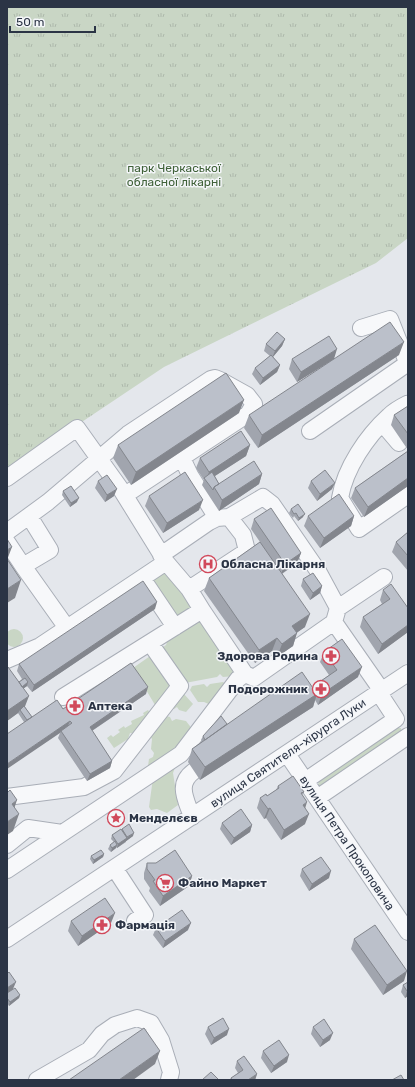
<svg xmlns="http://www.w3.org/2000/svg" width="415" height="1087" viewBox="0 0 415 1087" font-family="Rubik,sans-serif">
	<defs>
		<pattern id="park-tufts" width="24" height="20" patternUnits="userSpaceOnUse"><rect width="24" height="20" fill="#c9d6c5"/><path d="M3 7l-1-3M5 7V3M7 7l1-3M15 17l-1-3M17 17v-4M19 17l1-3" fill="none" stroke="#adb8ab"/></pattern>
	</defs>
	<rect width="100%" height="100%" fill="#e4e7ec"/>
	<!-- grass -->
	<path fill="#c9d6c5" d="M 165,571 L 197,609 L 177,620 L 150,579 Z
		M 200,618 L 239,670 L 235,676 L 223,677 L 220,674 L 217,677 L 185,683 L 159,650 L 166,645 L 168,639 Z
		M5 638a9 9 0 1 1 18 0a9 9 0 1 1-18 0Z
		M 153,654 L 173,685 L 158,710 L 133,668 Z
		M 223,682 L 227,685 L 211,705 L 204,702 L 198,702 L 190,690 L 192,686 L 204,684 L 207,687 L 210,684 Z
		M 184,694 L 193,704 L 186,712 L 179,710 L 177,707 L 174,709 L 168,707 Z
		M 148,710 L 152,717 L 136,734 L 130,733 L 128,739 L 114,748 L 107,738 L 111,735 L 113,737 L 120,732 L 118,730 L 124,726 L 125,728 L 132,724 L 131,721 L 144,715 L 143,713 Z
		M 162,715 L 170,717 L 172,721 L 176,719 L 186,721 L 193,730 L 180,745 L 151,771 L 148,766 L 149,759 L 153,757 L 154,753 L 151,749 L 152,739 L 148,733 Z
		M 398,728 L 401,728 L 401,732 L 321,786 L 318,785 L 319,781 Z
		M 176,765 L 173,773 L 178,805 L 167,813 L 157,809 L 151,810 L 149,807 L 153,778 Z"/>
	<!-- park -->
	<path fill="url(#park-tufts)" d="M 7,7 L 408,7 L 408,238 L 376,263 L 164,367 L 7,472 Z"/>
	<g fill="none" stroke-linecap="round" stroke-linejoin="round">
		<!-- minor casing -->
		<g stroke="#a9aeb7" stroke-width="18">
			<path id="minor" d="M 361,328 L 390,319 L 407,362
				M 408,405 L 407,404 C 401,407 394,411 389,416 C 367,436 345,468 340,498 L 359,529 L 408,495
				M 382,423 L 399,443
				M 310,431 L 408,363
				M 182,458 L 190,475 L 217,518
				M 7,478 L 77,428 L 122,491 L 166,562
				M 7,532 L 48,502 L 128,434 L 211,379 L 215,378 L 220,380 L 247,395 L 254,404 L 248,414 L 125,495
				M 7,542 L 23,566 L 50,550 L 29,516
				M 161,555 L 209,522 L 217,518 L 229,517
				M 23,566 L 67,628
				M 142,578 L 175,627
				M 189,589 L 247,551 L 243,535 L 229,517 L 263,497 L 272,504 L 318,571 L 338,608 L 334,622 L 254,678 L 245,674 L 202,610
				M 338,608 L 384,577
				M 334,622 L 382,691
				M 7,660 L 40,646 L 166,562 L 189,589 L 202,610 L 63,697
				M 287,754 L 408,932
				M 305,781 L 396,719 L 379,693
				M 7,797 L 84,787 L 114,771 L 180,686 L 150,643
				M 317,798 L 408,736
				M 192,817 C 186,799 176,784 194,771
				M 7,845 L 28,828 L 62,833
				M 115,869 L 145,915 L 135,921
				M 7,870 L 181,754 L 238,679 L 245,674
				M 7,939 L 408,673
				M 37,1080 L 89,1050 L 102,1034 L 115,1025 L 137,1018 L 151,1023 L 161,1040 L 171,1072 L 169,1080"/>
		</g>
		<!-- minor -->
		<use href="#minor" stroke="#f7f8fa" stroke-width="16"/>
	</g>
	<!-- wall -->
	<path fill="#a1a5ae" d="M 285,339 L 282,346 L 273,357 L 280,365 L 277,372 L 260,385 L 252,374 L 255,368 L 270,356 L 264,351 L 266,344 Z
		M 399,355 L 258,448 L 244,428 L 249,415 Z
		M 292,359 L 334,359 L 297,382 L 289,369 Z
		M 408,406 L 408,450 L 391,425 L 394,415 Z
		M 239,413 L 131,485 L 113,458 L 118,445 Z
		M 250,445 L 246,456 L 215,476 L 219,484 L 262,474 L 259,484 L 219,511 L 202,485 L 204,480 L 196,468 L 200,458 Z
		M 408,451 L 408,486 L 364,517 L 351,498 L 355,488 Z
		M 98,481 L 114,496 L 105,502 L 95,488 Z
		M 311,481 L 332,489 L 317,501 L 308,488 Z
		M 63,491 L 77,502 L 70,507 L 62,495 Z
		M 149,496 L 199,510 L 163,533 L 145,506 Z
		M 291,509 L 303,517 L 298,521 L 294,516 L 293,518 L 289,513 Z
		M 308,516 L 354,516 L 351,526 L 320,548 L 304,526 Z
		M 254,519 L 301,553 L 297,563 L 282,574 L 305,627 L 297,632 L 293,646 L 277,657 L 272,651 L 255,663 L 204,591 L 209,578 L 260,542 L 251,529 Z
		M 408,532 L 408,571 L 392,552 L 396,542 Z
		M 303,579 L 322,586 L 320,593 L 310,600 L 301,586 Z
		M 383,590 L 408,608 L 408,632 L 378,654 L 360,627 L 363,617 L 382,604 L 380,600 Z
		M 155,609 L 32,692 L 27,686 L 23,689 L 25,707 L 32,717 L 63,709 L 146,694 L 92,731 L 112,761 L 110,768 L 87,781 L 58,738 L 60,733 L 24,722 L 18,713 L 7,721 L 19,682 L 22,679 L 17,671 L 19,664 Z
		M 324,652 L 358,677 L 318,705 L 315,700 L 313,707 L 200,780 L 188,762 L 192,749 L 202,741 L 201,740 L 203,736 L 227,724 L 314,689 L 315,685 L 329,675 L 320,662 Z
		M 278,786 L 304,792 L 302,795 L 305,808 L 305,824 L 281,840 L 266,818 L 264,819 L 257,808 L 260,798 L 267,796 L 276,790 Z
		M 222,823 L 252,825 L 250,832 L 231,845 L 220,829 Z
		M 122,829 L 133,836 L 126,841 L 126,842 L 117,848 L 117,847 L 116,848 L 111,852 L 108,849 L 110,845 L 114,842 L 111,839 L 112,835 L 121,830 Z
		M 104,854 L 103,857 L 93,864 L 90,859 L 91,856 Z
		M 147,863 L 192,876 L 189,886 L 160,906 L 149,891 L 150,888 L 144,879 L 144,873 Z
		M 302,869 L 329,878 L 309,891 L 300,876 Z
		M 71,921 L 111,923 L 78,946 L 68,931 Z
		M 156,928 L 188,930 L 163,948 L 153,935 Z
		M 354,939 L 404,981 L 383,995 L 351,949 Z
		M 7,974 L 13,989 L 20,995 L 19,998 L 9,1006 L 7,1003 Z
		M 408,982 L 408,996 L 405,998 L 401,992 L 403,985 Z
		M 208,1027 L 227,1035 L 211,1045 L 205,1034 Z
		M 313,1027 L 330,1040 L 320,1047 L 311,1034 Z
		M 263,1051 L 287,1062 L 271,1073 L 261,1058 Z
		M 237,1061 L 257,1074 L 255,1080 L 230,1080 L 231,1078 L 238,1073 L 235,1068 Z"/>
	<!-- shaded-wall -->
	<path fill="#83868d" d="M 285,339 L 282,346 L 272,358 L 275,351 Z
		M 404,342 L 399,355 L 258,448 L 262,435 Z
		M 337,349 L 334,359 L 297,382 L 301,372 Z
		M 280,365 L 277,372 L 260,385 L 263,378 Z
		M 244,400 L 239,413 L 131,485 L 136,472 Z
		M 250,445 L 246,456 L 207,481 L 206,480 L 209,472 Z
		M 262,474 L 259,484 L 219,511 L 222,500 Z
		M 408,478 L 408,486 L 364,517 L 368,507 Z
		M 335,483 L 332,489 L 317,501 L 320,494 Z
		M 117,489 L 114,496 L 105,502 L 107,495 Z
		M 79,498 L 77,502 L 70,507 L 71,503 Z
		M 203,500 L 199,510 L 163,533 L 167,523 Z
		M 305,514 L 303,517 L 298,521 L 299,518 Z
		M 354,516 L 351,526 L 320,548 L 324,538 Z
		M 12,547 L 7,560 L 7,550 Z
		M 301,553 L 297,563 L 281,574 L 285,564 Z
		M 21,580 L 15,598 L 7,603 L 7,589 Z
		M 322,586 L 320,593 L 310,600 L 313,593 Z
		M 157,602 L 155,609 L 32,692 L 34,685 Z
		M 310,614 L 305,627 L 288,639 L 292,626 Z
		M 408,625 L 408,632 L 378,654 L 382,644 Z
		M 297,633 L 293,646 L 277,657 L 282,644 Z
		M 277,638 L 272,651 L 255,663 L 259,650 Z
		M 362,667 L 358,677 L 318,705 L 322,694 Z
		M 28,682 L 27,686 L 14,695 L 15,692 Z
		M 148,687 L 146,694 L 87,734 L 90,727 Z
		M 317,694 L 313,707 L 200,780 L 205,767 Z
		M 29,696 L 24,709 L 20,710 L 18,713 L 7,721 L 7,711 Z
		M 70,721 L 67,728 L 61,731 L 60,733 L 7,769 L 7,764 Z
		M 112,761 L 110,768 L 87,781 L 90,774 Z
		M 17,800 L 11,818 L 12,804 Z
		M 307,802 L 304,812 L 303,805 Z
		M 270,808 L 266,818 L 264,819 L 268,809 Z
		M 19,814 L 13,831 L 7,835 L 7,822 Z
		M 309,814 L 305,824 L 281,840 L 284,830 Z
		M 252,825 L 250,832 L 231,845 L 234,838 Z
		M 134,833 L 133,836 L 117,848 L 118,844 Z
		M 117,845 L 116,848 L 111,852 L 112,848 Z
		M 104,854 L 103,857 L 93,864 L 94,860 Z
		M 331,871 L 329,878 L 309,891 L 312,884 Z
		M 192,876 L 189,886 L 160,906 L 163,896 Z
		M 115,913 L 111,923 L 78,946 L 82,936 Z
		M 191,923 L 188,930 L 163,948 L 165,941 Z
		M 407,971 L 404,981 L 383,995 L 387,985 Z
		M 16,982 L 13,989 L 7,994 L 7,988 Z
		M 408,990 L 408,996 L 405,998 L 407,991 Z
		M 20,995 L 19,998 L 9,1006 L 10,1002 Z
		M 229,1029 L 227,1035 L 211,1045 L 214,1038 Z
		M 333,1033 L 330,1040 L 320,1047 L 323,1040 Z
		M 160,1051 L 155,1064 L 133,1080 L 119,1080 Z
		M 289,1055 L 287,1062 L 271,1073 L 274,1066 Z
		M 257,1074 L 255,1080 L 248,1080 Z"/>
	<!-- building -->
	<path fill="#bbc0ca" stroke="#83868d" d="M 390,322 L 404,342 L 262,435 L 249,415 Z
		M 277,332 L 285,339 L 275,351 L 266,344 Z
		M 329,336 L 337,349 L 301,372 L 292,359 Z
		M 271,355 L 280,365 L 263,378 L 255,368 Z
		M 226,373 L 244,400 L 136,472 L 118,445 Z
		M 408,406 L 408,434 L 394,415 Z
		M 241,431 L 250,445 L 209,472 L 200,458 Z
		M 408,451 L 408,478 L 368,507 L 355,488 Z
		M 254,461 L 262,474 L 222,500 L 214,487 Z
		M 325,470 L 335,483 L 320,494 L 311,481 Z
		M 185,472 L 203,500 L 167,523 L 149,496 Z
		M 212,472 L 219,484 L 214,487 L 213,490 L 204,478 Z
		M 107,475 L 117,489 L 107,495 L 98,481 Z
		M 71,486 L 79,498 L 71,503 L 63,491 Z
		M 339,494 L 354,516 L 324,538 L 308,516 Z
		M 298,504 L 305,514 L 299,518 L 296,513 L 294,514 L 291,509 Z
		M 271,508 L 301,553 L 285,564 L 254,519 Z
		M 408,532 L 408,556 L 396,542 Z
		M 7,539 L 12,547 L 7,550 Z
		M 260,542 L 310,614 L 292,626 L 297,633 L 282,644 L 277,638 L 259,650 L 209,578 Z
		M 7,559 L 21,580 L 7,589 Z
		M 313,573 L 322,586 L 313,593 L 303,579 Z
		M 143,581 L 157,602 L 34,685 L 19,664 Z
		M 391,584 L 408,608 L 408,625 L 382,644 L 363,617 L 390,599 L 383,590 Z
		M 342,639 L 362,667 L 322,694 L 315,685 L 337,670 L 324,652 Z
		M 131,663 L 148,687 L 90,727 L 112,761 L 90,774 L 61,731 L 72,723 L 70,721 L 7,764 L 7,734 L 57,700 L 63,709 Z
		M 8,667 L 29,696 L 7,711 L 7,668 Z
		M 302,672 L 317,694 L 205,767 L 192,749 Z
		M 25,678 L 28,682 L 22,687 L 19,682 Z
		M 24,706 L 32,717 L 27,720 L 20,710 Z
		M 221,716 L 227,724 L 205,740 L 203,736 Z
		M 293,776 L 304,792 L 301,793 L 307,802 L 303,805 L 309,814 L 284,830 L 270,808 L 268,809 L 260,798 L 266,794 L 267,796 L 279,788 L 278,786 Z
		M 10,790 L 17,800 L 12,804 L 19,814 L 7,822 L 7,793 Z
		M 241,809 L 252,825 L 234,838 L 222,823 Z
		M 129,824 L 134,833 L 127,837 L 122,829 Z
		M 121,829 L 127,838 L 118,844 L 112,835 Z
		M 115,841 L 117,845 L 112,848 L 110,845 Z
		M 101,850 L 104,854 L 94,860 L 91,856 Z
		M 175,850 L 192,876 L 163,896 L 153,881 L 155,880 L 147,869 L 147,863 L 156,863 Z
		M 321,857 L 331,871 L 312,884 L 302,869 Z
		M 105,898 L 115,913 L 82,936 L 71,921 Z
		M 182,910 L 191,923 L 165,941 L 156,928 Z
		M 375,925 L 407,971 L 387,985 L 354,939 Z
		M 9,972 L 16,982 L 7,988 L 7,974 Z
		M 408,982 L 408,990 L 407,991 L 403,985 Z
		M 15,988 L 20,995 L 10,1002 L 7,998 L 7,993 Z
		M 223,1018 L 229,1029 L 214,1038 L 208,1027 Z
		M 324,1019 L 333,1033 L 323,1040 L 313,1027 Z
		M 144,1028 L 160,1051 L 119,1080 L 69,1080 Z
		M 279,1040 L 289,1055 L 274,1066 L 263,1051 Z
		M 244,1056 L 257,1074 L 248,1080 L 232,1080 L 231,1078 L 243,1070 L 237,1061 Z
		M 211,1072 L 219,1080 L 202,1080 Z
		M 401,1075 L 404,1080 L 392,1080 Z"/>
	<!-- icons -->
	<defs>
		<g id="hospital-ring" transform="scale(0.9)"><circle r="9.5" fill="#f4f6f9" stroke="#d1495b" stroke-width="1.5"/><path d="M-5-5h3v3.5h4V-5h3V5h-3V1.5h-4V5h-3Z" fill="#d1495b"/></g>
		<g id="pharmacy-ring" transform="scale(0.9)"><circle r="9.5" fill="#f4f6f9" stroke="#d1495b" stroke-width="1.5"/><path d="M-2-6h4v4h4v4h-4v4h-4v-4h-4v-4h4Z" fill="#d1495b"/></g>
		<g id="sight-ring" transform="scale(0.9)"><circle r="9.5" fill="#f4f6f9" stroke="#d1495b" stroke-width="1.5"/><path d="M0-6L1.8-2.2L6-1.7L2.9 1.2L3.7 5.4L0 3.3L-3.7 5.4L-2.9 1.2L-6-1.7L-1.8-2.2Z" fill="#d1495b"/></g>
		<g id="supermarket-ring" transform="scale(0.9)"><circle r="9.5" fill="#f4f6f9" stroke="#d1495b" stroke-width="1.5"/><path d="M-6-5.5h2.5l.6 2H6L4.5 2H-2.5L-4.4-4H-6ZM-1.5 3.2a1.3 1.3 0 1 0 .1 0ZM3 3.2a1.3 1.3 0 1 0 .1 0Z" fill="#d1495b"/></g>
	</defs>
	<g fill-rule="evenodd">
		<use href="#hospital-ring" x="208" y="564"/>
		<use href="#pharmacy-ring" x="331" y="656"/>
		<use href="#pharmacy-ring" x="321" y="689"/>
		<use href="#pharmacy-ring" x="75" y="706"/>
		<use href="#sight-ring" x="116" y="818"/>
		<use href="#supermarket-ring" x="165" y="883"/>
		<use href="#pharmacy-ring" x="102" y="925"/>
	</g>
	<g text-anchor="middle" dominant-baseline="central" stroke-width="3" stroke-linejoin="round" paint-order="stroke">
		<!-- park labels -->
		<g font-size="12" fill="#3f6138" stroke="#f4f6f9">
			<text x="174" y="168">парк Черкаської<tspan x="174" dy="14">обласної лікарні</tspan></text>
		</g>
		<!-- poi labels -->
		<g font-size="12" font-weight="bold" fill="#2b3445" stroke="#f4f6f9" text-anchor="start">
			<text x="221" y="564">Обласна Лікарня</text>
			<text x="318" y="656" text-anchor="end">Здорова Родина</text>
			<text x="308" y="689" text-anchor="end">Подорожник</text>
			<text x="88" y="706">Аптека</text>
			<text x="129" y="818">Менделєєв</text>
			<text x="178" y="883">Файно Маркет</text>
			<text x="115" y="925">Фармація</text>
		</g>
		<!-- street labels -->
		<g font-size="12" fill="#2b3445" stroke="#f4f6f9">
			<text transform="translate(288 753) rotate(-34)">вулиця Святителя-хірурга Луки</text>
			<text transform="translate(347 843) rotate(56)">вулиця Петра Прокоповича</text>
		</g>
	</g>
	<!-- border -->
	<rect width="415" height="1087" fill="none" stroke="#2b3445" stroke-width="16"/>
	<!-- scale -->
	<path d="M10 26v6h85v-6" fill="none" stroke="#2b3445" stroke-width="2"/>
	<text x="16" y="26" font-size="12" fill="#2b3445" stroke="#f4f6f9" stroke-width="3" paint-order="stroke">50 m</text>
</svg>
